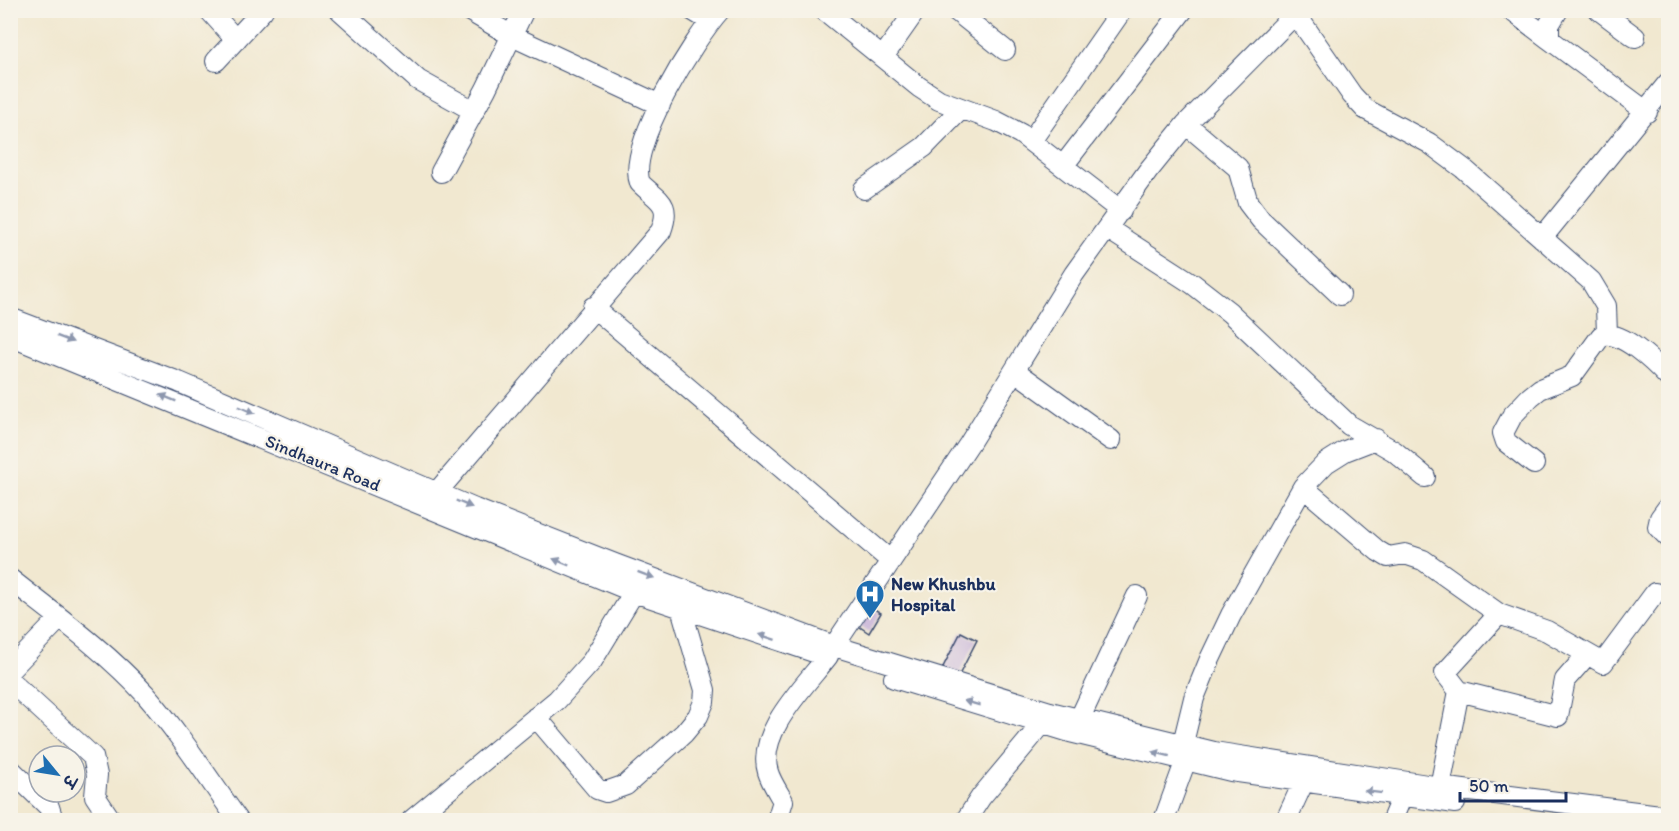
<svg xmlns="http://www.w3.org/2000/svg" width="1679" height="831" viewBox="0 0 1679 831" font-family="Itim,'Playpen Sans Deva',sans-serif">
	<rect width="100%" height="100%" fill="#f7f3e8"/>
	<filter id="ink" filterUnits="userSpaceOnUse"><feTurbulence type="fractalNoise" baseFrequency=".0167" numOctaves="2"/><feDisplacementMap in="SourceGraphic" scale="12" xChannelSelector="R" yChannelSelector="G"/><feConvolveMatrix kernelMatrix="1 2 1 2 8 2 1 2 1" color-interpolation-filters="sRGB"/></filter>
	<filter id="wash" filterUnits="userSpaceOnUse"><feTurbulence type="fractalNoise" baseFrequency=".008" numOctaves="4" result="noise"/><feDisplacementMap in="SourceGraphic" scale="24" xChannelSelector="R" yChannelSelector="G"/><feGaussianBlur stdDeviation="1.35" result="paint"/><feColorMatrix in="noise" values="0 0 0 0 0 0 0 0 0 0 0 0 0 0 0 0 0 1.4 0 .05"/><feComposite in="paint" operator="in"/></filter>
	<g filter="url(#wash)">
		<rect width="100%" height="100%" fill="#f1e8d0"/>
		<g id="blocks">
			<!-- building -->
			<path fill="#c3aed7" d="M 869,606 L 881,613 L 869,633 L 857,625 Z
				M 961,632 L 977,640 L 957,679 L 941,671 Z"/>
		</g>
	</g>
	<g filter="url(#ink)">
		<use href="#blocks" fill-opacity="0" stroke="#3b4b6f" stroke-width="1.5"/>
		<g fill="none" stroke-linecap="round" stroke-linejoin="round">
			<!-- minor casing -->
			<g stroke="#3b4b6f" stroke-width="22">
				<path id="minor" d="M 209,10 L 236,40
					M 340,10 L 418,80 L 474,111
					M 468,10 L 512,36 L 660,105
					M 692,10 L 710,21
					M 824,10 L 919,87 L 939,100 L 996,121 L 1021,134 L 1121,211
					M 955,10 L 1005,50
					M 1293,10 L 1352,95 L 1365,109 L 1429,143 L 1464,169 L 1591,281 L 1606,306 L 1607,334
					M 1511,10 L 1549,39
					M 1558,10 L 1549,25 L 1549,39 L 1647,112
					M 1599,10 L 1635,37
					M 883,57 L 916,10
					M 216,61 L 263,10
					M 1186,124 L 1238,168 L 1248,203 L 1261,220 L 1340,295
					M 1031,141 L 1122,10
					M 1063,166 L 1183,10
					M 441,172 L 486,89 L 524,10
					M 864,189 L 924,147 L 960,110
					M 1108,229 L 1193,284 L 1229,312 L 1349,425 L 1394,451 L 1425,477
					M 1542,238 L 1668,83
					M 593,307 L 891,561
					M 10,318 L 179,382 L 475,509 L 615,564 L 834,646 L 1050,712 L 1214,752 L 1440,787 L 1668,816
					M 10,336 L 634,592 L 820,654
					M 1015,371 L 1111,440
					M 1534,464 L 1506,442 L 1503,433 L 1512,416 L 1530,397 L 1540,389 L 1572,376 L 1601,336 C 1620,328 1656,364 1668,377
					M 1303,487 L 1378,551 L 1388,557 L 1405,554 L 1423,560 L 1499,614 L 1547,631 L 1603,663 L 1655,593
					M 437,492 L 661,231 C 672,202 658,201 640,183 C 626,147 694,39 720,10
					M 1668,507 L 1660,518 L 1658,527 L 1668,537
					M 10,579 C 57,616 106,651 146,695 C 180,734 208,778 238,820
					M 834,646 L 969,444 L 1074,274 L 1148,171 L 1186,124 L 1299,10
					M 10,670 L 60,618
					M 894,678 L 1070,732 L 1231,771 L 1455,803
					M 10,681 L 93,757 L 97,775 L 95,796 L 111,820
					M 1459,691 L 1558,716 L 1565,680 L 1587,655
					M 536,717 L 597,789 L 606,792 L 626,785 L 684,733 L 698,716 L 704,702 L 705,690 L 681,608
					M 1080,718 L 1137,596
					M 1183,743 L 1194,698 L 1210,659 L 1231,615 L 1303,487 L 1326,463 L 1345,451 L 1376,439
					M 10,769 L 49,807 L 53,820
					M 1440,787 L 1459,691 L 1445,673 L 1499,614
					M 412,820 L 557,700 L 592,661 L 634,592
					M 777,820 L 783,801 C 778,792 771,782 768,772 C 756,733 805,686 828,656
					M 966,820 L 981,797 L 1042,724
					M 1164,820 L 1186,760
					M 1286,820 L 1303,783
					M 1392,820 L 1402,796"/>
			</g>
			<!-- minor -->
			<use href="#minor" stroke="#fff" stroke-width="20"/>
		</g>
		<!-- one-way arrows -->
		<defs><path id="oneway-solid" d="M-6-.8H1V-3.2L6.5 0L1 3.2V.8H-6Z" transform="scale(1.5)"/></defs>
		<g fill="#8d97ae">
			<use href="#oneway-solid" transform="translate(65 339) rotate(21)"/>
			<use href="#oneway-solid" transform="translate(168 398) rotate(-158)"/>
			<use href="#oneway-solid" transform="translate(247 410) rotate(23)"/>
			<use href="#oneway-solid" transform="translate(464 504) rotate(23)"/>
			<use href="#oneway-solid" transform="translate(561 562) rotate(-157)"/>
			<use href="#oneway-solid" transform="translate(646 575) rotate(20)"/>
			<use href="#oneway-solid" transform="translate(767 637) rotate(-162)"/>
			<use href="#oneway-solid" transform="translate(972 703) rotate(-163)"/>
			<use href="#oneway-solid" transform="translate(1161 754) rotate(-166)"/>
			<use href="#oneway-solid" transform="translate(1373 792) rotate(-173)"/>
		</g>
	</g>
	<!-- icons -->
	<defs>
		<g id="hospital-pin" transform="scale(1.5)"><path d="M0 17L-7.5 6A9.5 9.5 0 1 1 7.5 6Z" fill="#1f6fb2" stroke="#f7f3e8"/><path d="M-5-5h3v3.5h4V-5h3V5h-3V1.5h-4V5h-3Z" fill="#fff"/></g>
	</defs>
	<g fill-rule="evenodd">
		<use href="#hospital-pin" x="870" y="594"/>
	</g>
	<g text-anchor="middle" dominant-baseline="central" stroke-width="4.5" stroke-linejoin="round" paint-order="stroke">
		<!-- street labels -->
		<g font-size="18" fill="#1b2f5e" stroke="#f7f3e8">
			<text transform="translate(323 463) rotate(22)">Sindhaura Road</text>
		</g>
		<!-- poi labels -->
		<g font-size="18" font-weight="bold" fill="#1b2f5e" stroke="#f7f3e8" text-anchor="start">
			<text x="891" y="584">New Khushbu<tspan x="891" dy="21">Hospital</tspan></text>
		</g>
	</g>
	<!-- margin -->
	<rect width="1679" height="831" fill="none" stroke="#f7f3e8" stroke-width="36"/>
	<!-- north arrow -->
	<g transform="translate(57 774) rotate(120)"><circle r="28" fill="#f7f3e8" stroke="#9fa5b1" stroke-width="1.5"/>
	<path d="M0-4.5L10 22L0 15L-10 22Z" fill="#1f6fb2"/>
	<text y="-9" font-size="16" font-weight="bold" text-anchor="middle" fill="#1b2f5e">उ</text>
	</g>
	<!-- scale -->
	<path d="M1460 792v9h106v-9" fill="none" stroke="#1b2f5e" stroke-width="3"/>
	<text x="1469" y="792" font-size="18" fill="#1b2f5e" stroke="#f7f3e8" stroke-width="4.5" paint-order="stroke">50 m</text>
</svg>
